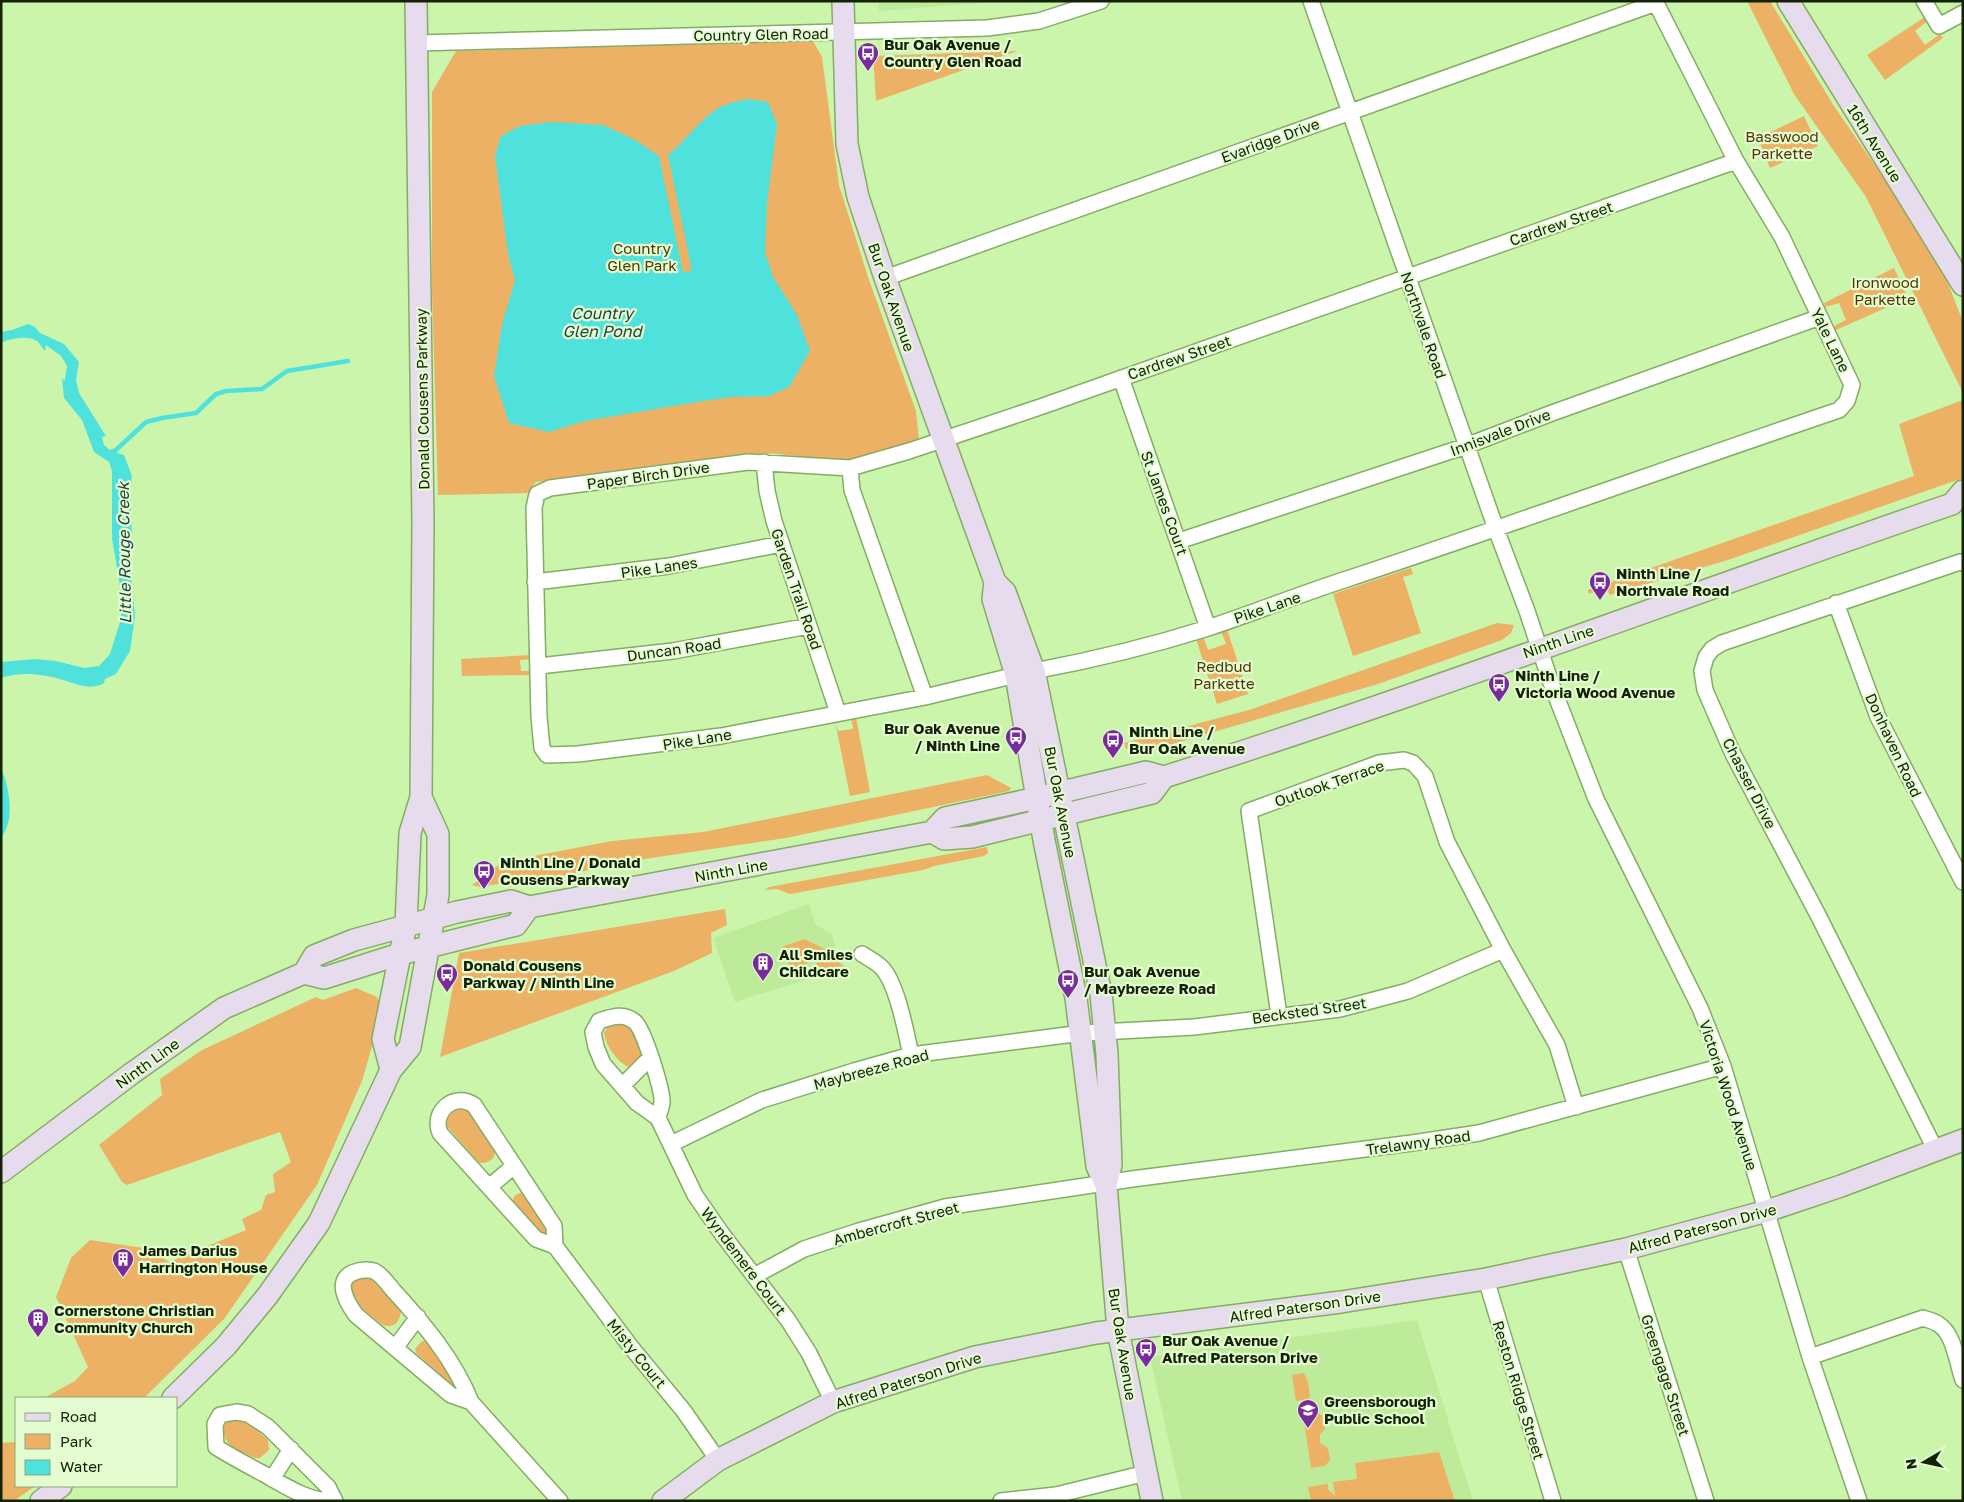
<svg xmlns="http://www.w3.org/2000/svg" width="1964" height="1502" viewBox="0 0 1964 1502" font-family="'Golos Text',sans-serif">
	<rect width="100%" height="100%" fill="#cbf5ab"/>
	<!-- built -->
	<path fill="#bdeb9a" d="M 879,1 L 1005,1 L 879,11 Z
		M 809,904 L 816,925 L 832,934 L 837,954 L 846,967 L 735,1002 L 713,938 Z
		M 1417,1320 L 1473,1501 L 1182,1501 L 1150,1357 Z"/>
	<!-- green -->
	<path fill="#ecb164" d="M 1747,1 L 1770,1 L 1834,106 L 1938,257 L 1963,322 L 1963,393 L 1866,197 L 1794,94 Z
		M 1928,15 L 1930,19 L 1915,31 L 1925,45 L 1940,34 L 1943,38 L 1885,80 L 1867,55 Z
		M 813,41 L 822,57 L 839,185 L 868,277 L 916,411 L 919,440 C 902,446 874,458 857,460 C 823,464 789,451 755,454 C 682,460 609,474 536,482 L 527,493 L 438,495 L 432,289 L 432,92 L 456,51 Z
		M 1017,51 L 876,101 L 873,56 Z
		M 1804,116 L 1818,146 L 1770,168 L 1758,138 Z
		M 1894,268 L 1908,298 L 1836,330 L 1834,326 L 1846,320 L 1839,303 L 1825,307 L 1824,303 Z
		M 1963,400 L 1963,478 L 1728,560 L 1610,595 L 1606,587 L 1589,594 L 1588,590 L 1914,476 L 1899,424 Z
		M 1411,568 L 1413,574 L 1403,577 L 1421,633 L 1353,656 L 1333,594 Z
		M 1497,623 L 1514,625 L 1511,633 L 1502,640 L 1378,684 L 1135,755 L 1132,748 L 1126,749 L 1124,743 L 1249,710 Z
		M 1227,629 L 1248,694 L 1217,704 L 1196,639 L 1203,636 L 1208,650 L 1226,644 L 1221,631 Z
		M 532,655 L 532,659 L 520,660 L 521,671 L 532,671 L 532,675 L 462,676 L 461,659 Z
		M 851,717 L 856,717 L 870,792 L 850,796 L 835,721 L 838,731 L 853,729 Z
		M 987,775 L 1011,788 L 1009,791 L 786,838 L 631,861 L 511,887 L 509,882 L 480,887 L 472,885 L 503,862 L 612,841 L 703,832 Z
		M 987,847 L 988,853 L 984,856 L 934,866 L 923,870 L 790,894 L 777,889 L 764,890 L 769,887 Z
		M 725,909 L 727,925 L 711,933 L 712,953 L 674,971 L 440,1057 L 459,953 Z
		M 804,939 L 835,954 L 843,967 L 821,973 L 815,960 L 794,968 L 793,964 L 789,966 L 782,947 Z
		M 356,988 L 377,997 L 383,1008 L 362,1081 L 317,1185 L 224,1319 L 144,1398 L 44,1398 L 75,1381 L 88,1367 L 56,1297 L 71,1258 L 90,1240 L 150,1249 L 169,1262 L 246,1230 L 242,1219 L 261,1210 L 266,1195 L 275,1192 L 273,1174 L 291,1162 L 280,1132 L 127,1185 L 122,1182 L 99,1145 L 162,1095 L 160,1079 L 202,1050 L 316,997 L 323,1000 Z
		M 618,1021 L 630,1026 L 641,1055 L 637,1063 L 629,1067 C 617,1062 606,1046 604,1033 L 609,1025 Z
		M 453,1107 L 470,1108 C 479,1122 515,1162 479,1163 L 446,1125 L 445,1119 Z
		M 522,1192 L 549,1230 L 547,1235 L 542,1234 L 513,1201 L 514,1196 Z
		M 365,1275 L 375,1278 L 401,1311 C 400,1322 394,1329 383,1325 C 373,1317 338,1294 354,1280 C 357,1278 362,1277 365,1275 Z
		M 424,1341 L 428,1343 L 458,1381 L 456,1385 L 452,1385 L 416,1353 L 415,1349 L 421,1342 Z
		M 1304,1373 L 1308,1382 L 1310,1397 L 1308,1399 L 1296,1401 L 1292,1375 Z
		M 1317,1412 L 1324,1417 L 1325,1429 L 1320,1434 L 1320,1443 L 1328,1448 L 1330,1460 L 1325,1466 L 1311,1468 L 1303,1414 Z
		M 244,1418 L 268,1440 L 269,1450 L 260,1458 L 255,1458 C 238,1449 221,1447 224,1424 L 230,1419 Z
		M 16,1442 L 16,1486 L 35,1486 L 14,1501 L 1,1501 L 1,1443 Z
		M 1439,1452 L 1455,1501 L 1311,1501 L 1308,1487 L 1328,1484 L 1328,1489 L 1335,1496 L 1333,1482 L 1357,1479 L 1355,1463 Z"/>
	<!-- water -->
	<path fill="#4fe1dc" d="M 748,99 L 768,102 L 777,124 L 767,204 L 765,252 L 773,277 L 797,315 L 810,351 L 789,387 L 769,396 L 732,397 L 703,401 L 585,421 L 549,432 L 509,423 L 494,376 L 502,325 L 515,280 L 508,254 L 495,155 L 501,136 L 520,126 L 552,122 L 603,125 L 635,140 L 659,156 L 683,272 L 692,271 L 668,155 C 685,142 705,112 725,105 C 732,102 741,101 748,99 Z
		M 28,324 L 35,327 L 40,333 L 64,344 L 79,362 L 76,380 L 79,393 L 106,436 L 102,437 L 104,445 L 110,450 L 115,448 L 117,453 L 124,455 L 132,476 L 130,492 L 132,537 L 128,546 L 135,616 L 130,651 L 116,674 L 105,679 L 104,683 C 91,691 76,684 63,680 C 44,674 20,671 1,678 L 1,662 L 36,659 L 56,661 L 84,668 L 99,666 L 110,654 L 121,619 L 122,598 L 112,538 L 112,471 L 109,462 L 94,452 L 82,420 L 64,398 L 62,378 L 64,381 L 65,379 L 67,366 L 61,356 L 46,345 L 45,351 C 42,348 40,343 37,341 C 30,335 9,338 1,343 L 1,332 L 12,330 Z
		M 1,767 C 9,788 16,818 1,838 Z"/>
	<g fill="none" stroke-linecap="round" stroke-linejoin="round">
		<!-- stream -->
		<path stroke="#4fe1dc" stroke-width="4.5" d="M 116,450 L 146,422 L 162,418 L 196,413 L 216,394 L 226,391 L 262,389 L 287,371 L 348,361"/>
		<!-- street casing -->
		<g stroke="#85ac65" stroke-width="18">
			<path id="street" d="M 1311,1 L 1496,529 L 1527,611 L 1551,683 L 1596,799 L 1700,1008 L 1723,1066 L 1810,1357 L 1859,1501
				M 1924,1 L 1939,26 L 1963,13
				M 418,43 L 987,28 L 1039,21 L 1101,1
				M 885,278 L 1656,3
				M 1121,378 L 1208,628
				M 764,462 L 767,491 L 774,521 L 838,713
				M 850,468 L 852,490 L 925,697
				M 1179,541 L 1466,446 L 1552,413 L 1820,317
				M 535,582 L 669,566 L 781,544
				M 1836,603 L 1878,717 L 1963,882
				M 539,666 L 673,651 L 809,626
				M 1034,671 C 1093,660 1151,646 1208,628 C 1253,613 1298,595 1344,580 C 1510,525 1674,466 1839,410 L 1847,401 L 1852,385 L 1782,237 L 1736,161 L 1655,1
				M 1016,675 L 925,697 L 721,736 L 578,754 L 547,755 L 542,748 L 539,717 L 534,508 L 537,494 L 550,488 L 748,462 L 850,468 L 909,451 L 1040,407 L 1736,161
				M 862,954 C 868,958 876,962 881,967 C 897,982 906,1033 911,1055
				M 1279,1015 L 1249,811 L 1379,763 L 1404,760 L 1413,763 L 1425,776 L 1447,842 L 1503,950 L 1557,1045 L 1576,1107
				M 622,1086 L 650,1058
				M 658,1118 C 659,1114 661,1108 662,1103 C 663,1091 644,1030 635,1022 C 624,1012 611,1017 599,1021 L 593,1032 L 596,1047 L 603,1064 L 637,1103 L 658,1118 L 695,1195 L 722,1234 L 788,1320 L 809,1353 L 833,1402
				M 671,1144 L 762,1100 L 854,1071 L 911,1055 L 1082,1033 L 1194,1027 L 1340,1009 L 1408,991 L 1503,950
				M 1936,1151 L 1818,915 L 1733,754 L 1705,690 L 1702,671 L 1706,657 L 1712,649 L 1722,643 L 1960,562 L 1963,563
				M 489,1187 L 514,1166
				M 555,1246 L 536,1239 L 440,1133 C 431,1111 455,1092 474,1105 L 554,1226 L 555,1246 L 631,1347 L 683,1410 L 718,1460
				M 1626,1249 L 1706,1501
				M 754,1276 L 804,1249 L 859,1231 L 945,1207 L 1132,1179 L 1412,1143 L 1479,1133 L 1723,1066
				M 1486,1279 L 1553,1501
				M 395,1348 L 418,1317
				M 1810,1357 L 1923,1318 C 1928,1320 1934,1321 1938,1324 C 1954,1333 1957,1363 1963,1380
				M 471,1402 L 451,1395 L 356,1315 C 347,1303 333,1279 355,1272 C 360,1270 369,1269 374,1271 C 381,1274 388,1284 393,1290 C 423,1323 454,1359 471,1402 L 560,1501
				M 272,1479 L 291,1449
				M 328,1501 C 304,1499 284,1485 264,1474 C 247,1465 232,1457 216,1447 L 215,1424 L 220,1415 L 236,1412 L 248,1414 L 268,1427 L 328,1487 L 335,1501
				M 1001,1501 L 1056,1495 L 1146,1473"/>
		</g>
		<!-- secondary casing -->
		<g stroke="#85ac65" stroke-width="24">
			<path id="secondary" d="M 843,1 L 847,144 L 858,197 L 885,278 L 995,582 L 993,599 L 1016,675 L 1044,840 L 1076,998 L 1097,1166 L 1106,1185
				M 1788,1 L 1963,285
				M 995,582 L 1005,592 L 1034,671 L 1101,994 L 1107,1054 L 1111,1165 L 1106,1185 L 1118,1330 L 1152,1501
				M 932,832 L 944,839 L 972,837 L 1152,793 L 1164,777
				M 304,973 L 324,978 L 400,954 L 516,925 L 529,907
				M 391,1070 L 383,1039 L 406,925 L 410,833 L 421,797 L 423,522 L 416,1
				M 1,1172 L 131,1074 L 224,1008 L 304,973 L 314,956 L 354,940 L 457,912 L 511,901 L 529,907 L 932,832 L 945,818 L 1037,798 L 1146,772 L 1164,777 C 1429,693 1689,594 1952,504 L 1963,491
				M 173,1398 L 226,1346 L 268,1295 L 319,1223 L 391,1070 L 410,1047 L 438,895 L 438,834 L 421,797
				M 41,1501 L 61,1486
				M 663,1501 L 718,1460 L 833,1402 L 975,1357 L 1096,1333 L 1341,1302 L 1486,1279 L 1626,1249 L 1767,1211 L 1841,1186 L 1963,1140"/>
		</g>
		<!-- street -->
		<use href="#street" stroke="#fff" stroke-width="15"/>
		<!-- secondary -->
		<use href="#secondary" stroke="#e7dbee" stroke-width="21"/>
	</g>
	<!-- icons -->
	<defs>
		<g id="bus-pin" transform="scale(1.125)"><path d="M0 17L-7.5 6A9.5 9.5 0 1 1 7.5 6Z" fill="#782b9d" stroke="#e3fdd1"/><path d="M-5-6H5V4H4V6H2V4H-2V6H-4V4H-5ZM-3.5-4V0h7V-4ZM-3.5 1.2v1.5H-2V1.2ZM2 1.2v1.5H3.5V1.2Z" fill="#fff"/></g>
		<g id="building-pin" transform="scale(1.125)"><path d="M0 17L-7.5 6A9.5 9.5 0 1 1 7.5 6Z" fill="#782b9d" stroke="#e3fdd1"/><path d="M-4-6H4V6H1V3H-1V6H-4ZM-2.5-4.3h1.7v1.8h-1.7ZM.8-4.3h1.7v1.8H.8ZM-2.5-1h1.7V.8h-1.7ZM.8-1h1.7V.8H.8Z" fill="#fff"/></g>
		<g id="school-pin" transform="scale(1.125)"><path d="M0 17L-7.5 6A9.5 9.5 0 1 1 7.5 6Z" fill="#782b9d" stroke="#e3fdd1"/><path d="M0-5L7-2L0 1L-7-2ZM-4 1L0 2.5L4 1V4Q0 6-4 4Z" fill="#fff"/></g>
	</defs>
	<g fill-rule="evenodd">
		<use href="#bus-pin" x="868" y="53"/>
		<use href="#bus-pin" x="1600" y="582"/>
		<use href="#bus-pin" x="1499" y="684"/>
		<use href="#bus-pin" x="1016" y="737"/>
		<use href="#bus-pin" x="1113" y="740"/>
		<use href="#bus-pin" x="484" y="871"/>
		<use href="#building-pin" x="763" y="963"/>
		<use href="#bus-pin" x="447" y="974"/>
		<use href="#bus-pin" x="1068" y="980"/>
		<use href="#building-pin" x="123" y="1259"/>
		<use href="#building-pin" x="38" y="1319"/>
		<use href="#bus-pin" x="1146" y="1349"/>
		<use href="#school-pin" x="1308" y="1410"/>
	</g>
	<g text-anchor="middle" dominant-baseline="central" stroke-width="4.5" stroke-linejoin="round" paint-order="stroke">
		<!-- street labels -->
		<g font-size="15" fill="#132205" stroke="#e3fdd1">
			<text transform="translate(761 34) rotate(-1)">Country Glen Road</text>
			<text transform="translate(1270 140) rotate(-20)">Evaridge Drive</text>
			<text transform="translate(1875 143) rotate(58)">16th Avenue</text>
			<text transform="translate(1561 223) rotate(-19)">Cardrew Street</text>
			<text transform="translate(892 297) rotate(71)">Bur Oak Avenue</text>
			<text transform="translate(1424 325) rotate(71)">Northvale Road</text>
			<text transform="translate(1831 340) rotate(64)">Yale Lane</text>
			<text transform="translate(1179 357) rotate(-19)">Cardrew Street</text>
			<text transform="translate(422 399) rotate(-91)">Donald Cousens Parkway</text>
			<text transform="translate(1500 432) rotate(-21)">Innisvale Drive</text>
			<text transform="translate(648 475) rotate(-8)">Paper Birch Drive</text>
			<text transform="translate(1165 503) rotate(70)">St James Court</text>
			<text transform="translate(659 567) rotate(-8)">Pike Lanes</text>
			<text transform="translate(797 589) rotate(71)">Garden Trail Road</text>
			<text transform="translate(1267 607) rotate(-19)">Pike Lane</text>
			<text transform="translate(1558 641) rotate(-19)">Ninth Line</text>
			<text transform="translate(674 649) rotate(-8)">Duncan Road</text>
			<text transform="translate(697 739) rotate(-9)">Pike Lane</text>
			<text transform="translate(1894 745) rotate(65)">Donhaven Road</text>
			<text transform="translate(1329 783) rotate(-19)">Outlook Terrace</text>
			<text transform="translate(1750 783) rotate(63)">Chasser Drive</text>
			<text transform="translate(1061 802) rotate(79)">Bur Oak Avenue</text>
			<text transform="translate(731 870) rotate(-10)">Ninth Line</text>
			<text transform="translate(1309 1010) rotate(-8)">Becksted Street</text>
			<text transform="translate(147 1063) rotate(-36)">Ninth Line</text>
			<text transform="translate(871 1069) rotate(-15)">Maybreeze Road</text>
			<text transform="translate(1729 1095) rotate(72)">Victoria Wood Avenue</text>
			<text transform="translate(1418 1142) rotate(-8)">Trelawny Road</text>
			<text transform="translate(896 1223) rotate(-15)">Ambercroft Street</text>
			<text transform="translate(1702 1228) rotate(-15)">Alfred Paterson Drive</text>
			<text transform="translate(744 1261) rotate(53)">Wyndemere Court</text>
			<text transform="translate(1305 1306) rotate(-8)">Alfred Paterson Drive</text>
			<text transform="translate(1123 1344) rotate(81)">Bur Oak Avenue</text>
			<text transform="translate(637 1353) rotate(51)">Misty Court</text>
			<text transform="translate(1666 1375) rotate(72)">Greengage Street</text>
			<text transform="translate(908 1380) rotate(-18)">Alfred Paterson Drive</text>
			<text transform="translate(1519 1390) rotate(73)">Reston Ridge Street</text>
		</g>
		<!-- poi labels -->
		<g font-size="15" font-weight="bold" fill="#132205" stroke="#e3fdd1" text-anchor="start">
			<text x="884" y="44">Bur Oak Avenue /<tspan x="884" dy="17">Country Glen Road</tspan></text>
			<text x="1616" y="573">Ninth Line /<tspan x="1616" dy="17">Northvale Road</tspan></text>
			<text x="1515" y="675">Ninth Line /<tspan x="1515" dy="17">Victoria Wood Avenue</tspan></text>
			<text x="1000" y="728" text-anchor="end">Bur Oak Avenue<tspan x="1000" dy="17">/ Ninth Line</tspan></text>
			<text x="1129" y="731">Ninth Line /<tspan x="1129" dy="17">Bur Oak Avenue</tspan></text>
			<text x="500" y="862">Ninth Line / Donald<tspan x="500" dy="17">Cousens Parkway</tspan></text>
			<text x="779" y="954">All Smiles<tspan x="779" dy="17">Childcare</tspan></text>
			<text x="463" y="965">Donald Cousens<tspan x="463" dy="17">Parkway / Ninth Line</tspan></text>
			<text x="1084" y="971">Bur Oak Avenue<tspan x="1084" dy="17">/ Maybreeze Road</tspan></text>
			<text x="139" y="1250">James Darius<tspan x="139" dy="17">Harrington House</tspan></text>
			<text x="54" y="1310">Cornerstone Christian<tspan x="54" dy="17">Community Church</tspan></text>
			<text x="1162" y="1340">Bur Oak Avenue /<tspan x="1162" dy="17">Alfred Paterson Drive</tspan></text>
			<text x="1324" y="1401">Greensborough<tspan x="1324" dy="17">Public School</tspan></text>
		</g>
		<!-- park labels -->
		<g font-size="15" fill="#523403" stroke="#e3fdd1">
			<text x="1782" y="136">Basswood<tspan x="1782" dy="17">Parkette</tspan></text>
			<text x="642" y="248">Country<tspan x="642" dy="17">Glen Park</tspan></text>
			<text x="1885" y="282">Ironwood<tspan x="1885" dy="17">Parkette</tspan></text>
			<text x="1224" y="666">Redbud<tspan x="1224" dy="17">Parkette</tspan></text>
		</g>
		<!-- water labels -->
		<g font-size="16" font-style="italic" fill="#244241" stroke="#e3fdd1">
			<text x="602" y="313">Country<tspan x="602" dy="18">Glen Pond</tspan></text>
			<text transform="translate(124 553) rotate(-91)">Little Rouge Creek</text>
		</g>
	</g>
	<!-- border -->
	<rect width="1964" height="1502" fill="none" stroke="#132205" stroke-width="5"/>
	<!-- legend -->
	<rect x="15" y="1397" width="162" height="90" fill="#e3fdd1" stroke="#90a57f"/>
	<rect x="25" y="1413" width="25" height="8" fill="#e7dbee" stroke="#90a57f"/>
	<text x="60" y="1422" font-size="15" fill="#132205">Road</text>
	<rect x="25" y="1434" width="25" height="15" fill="#ecb164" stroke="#90a57f"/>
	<text x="60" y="1447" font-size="15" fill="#132205">Park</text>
	<rect x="25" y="1460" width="25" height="15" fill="#4fe1dc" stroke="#90a57f"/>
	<text x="60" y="1472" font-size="15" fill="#132205">Water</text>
	<!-- north arrow -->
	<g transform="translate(1924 1462) rotate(261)" stroke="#e3fdd1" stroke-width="4" paint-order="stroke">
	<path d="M0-4L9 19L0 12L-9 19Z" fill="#132205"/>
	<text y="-8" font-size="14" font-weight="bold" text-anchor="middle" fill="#132205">N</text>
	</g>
</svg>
